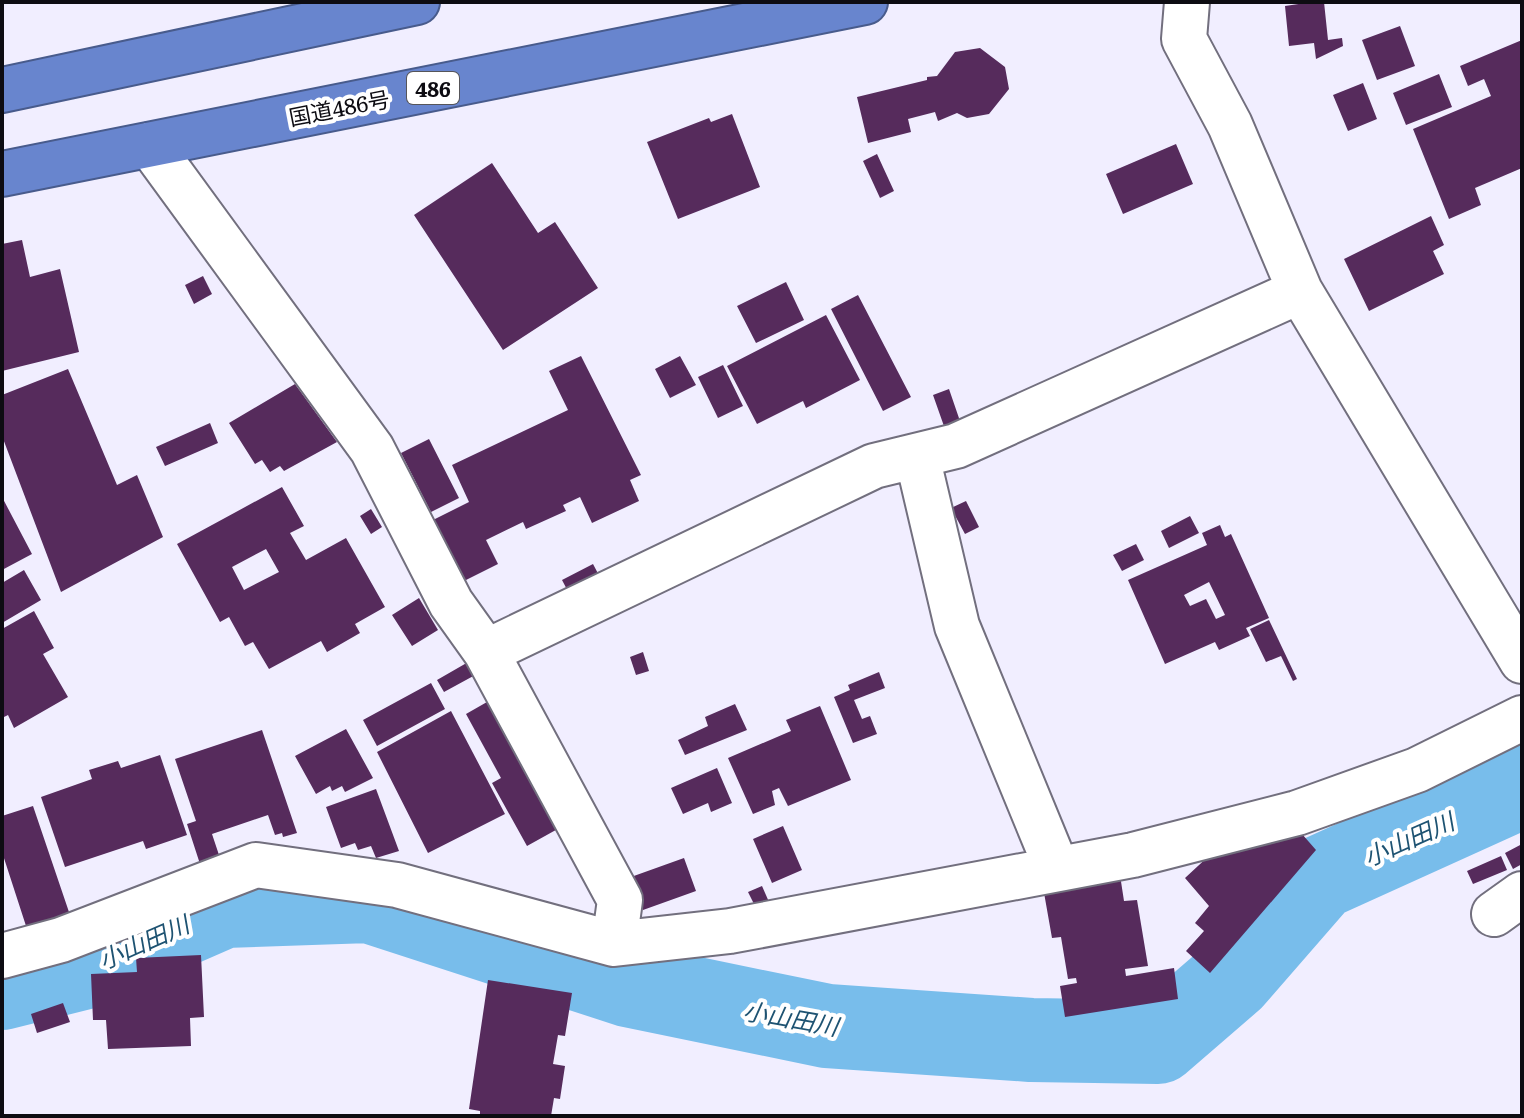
<svg xmlns="http://www.w3.org/2000/svg" width="1524" height="1118" viewBox="0 0 1524 1118" font-family="Literata,'Noto Sans JP',serif">
	<rect width="100%" height="100%" fill="#f1eeff"/>
	<g fill="none" stroke-linecap="round" stroke-linejoin="round">
		<!-- river -->
		<path stroke="#78bdeb" stroke-width="84" d="M 2,988 L 82,968 L 224,906 L 369,901 L 628,985 L 827,1026 L 1031,1040 L 1158,1042 L 1232,978 L 1319,878 L 1522,786"/>
	</g>
	<!-- building -->
	<path fill="#562b5c" fill-rule="evenodd" d="M 1312,2 L 1324,2 L 1328,40 L 1342,38 L 1343,46 L 1316,59 L 1314,43 L 1289,46 L 1285,6 Z
		M 1400,26 L 1415,66 L 1377,80 L 1362,40 Z
		M 1522,40 L 1522,168 L 1475,188 L 1481,205 L 1449,219 L 1413,129 L 1491,96 L 1484,79 L 1468,86 L 1460,66 Z
		M 980,48 L 1005,67 L 1009,89 L 989,114 L 967,118 L 957,113 L 938,121 L 935,112 L 908,119 L 911,132 L 868,143 L 857,97 L 927,80 L 927,77 L 937,76 L 955,52 Z
		M 1439,74 L 1452,107 L 1406,125 L 1393,93 Z
		M 1363,83 L 1377,119 L 1348,131 L 1333,95 Z
		M 732,114 L 760,187 L 678,219 L 647,142 L 709,118 L 711,122 Z
		M 1176,144 L 1193,184 L 1123,214 L 1106,174 Z
		M 877,154 L 894,191 L 880,198 L 863,161 Z
		M 492,163 L 538,233 L 555,222 L 598,288 L 503,350 L 414,215 Z
		M 1431,216 L 1444,245 L 1433,251 L 1444,274 L 1369,311 L 1344,259 Z
		M 22,240 L 30,277 L 60,269 L 79,352 L 2,371 L 2,244 Z
		M 203,276 L 212,294 L 194,304 L 185,285 Z
		M 786,282 L 804,320 L 756,343 L 737,306 Z
		M 858,295 L 911,397 L 883,411 L 831,309 Z
		M 826,315 L 860,380 L 806,408 L 803,401 L 757,424 L 727,366 Z
		M 581,356 L 641,475 L 630,480 L 639,501 L 592,523 L 580,497 L 563,505 L 566,511 L 526,529 L 523,522 L 486,540 L 498,564 L 462,582 L 433,520 L 469,502 L 452,465 L 568,410 L 549,371 Z
		M 680,356 L 696,385 L 670,398 L 655,369 Z
		M 723,365 L 743,406 L 718,418 L 698,377 Z
		M 68,369 L 117,485 L 137,475 L 163,537 L 61,592 L 2,436 L 2,395 Z
		M 295,384 L 337,442 L 284,471 L 280,466 L 270,472 L 262,460 L 255,464 L 229,423 Z
		M 949,389 L 961,424 L 945,429 L 933,395 Z
		M 210,423 L 218,443 L 165,466 L 156,447 Z
		M 429,439 L 459,498 L 431,512 L 401,453 Z
		M 282,487 L 304,526 L 290,533 L 306,560 L 346,538 L 385,607 L 355,624 L 360,633 L 327,652 L 321,641 L 269,669 L 253,642 L 245,646 L 229,617 L 220,622 L 177,544 ZM 266,549 L 279,572 L 244,590 L 232,567 Z
		M 2,497 L 32,554 L 2,570 Z
		M 966,501 L 979,527 L 965,534 L 951,508 Z
		M 371,509 L 382,527 L 371,534 L 360,516 Z
		M 1190,516 L 1199,533 L 1169,548 L 1161,531 Z
		M 1220,525 L 1225,537 L 1231,534 L 1269,618 L 1246,628 L 1250,636 L 1219,650 L 1215,642 L 1165,664 L 1128,580 L 1207,545 L 1202,533 ZM 1209,582 L 1225,615 L 1216,619 L 1206,599 L 1190,606 L 1184,595 Z
		M 1136,544 L 1144,560 L 1122,571 L 1113,555 Z
		M 593,564 L 603,583 L 572,599 L 562,580 Z
		M 24,570 L 41,600 L 2,623 L 2,583 Z
		M 419,598 L 438,630 L 412,646 L 392,615 Z
		M 34,611 L 54,648 L 43,654 L 68,697 L 14,728 L 8,715 L 2,718 L 2,629 Z
		M 1269,620 L 1297,679 L 1293,681 L 1281,656 L 1266,662 L 1250,629 Z
		M 643,652 L 649,671 L 636,675 L 630,657 Z
		M 470,661 L 477,674 L 444,692 L 437,680 Z
		M 879,672 L 885,688 L 854,700 L 862,719 L 870,716 L 877,734 L 853,743 L 834,697 L 850,690 L 848,685 Z
		M 431,683 L 445,709 L 377,746 L 363,720 Z
		M 494,698 L 563,826 L 527,846 L 492,783 L 501,778 L 466,714 Z
		M 735,704 L 747,730 L 685,755 L 678,740 L 708,726 L 705,717 Z
		M 820,706 L 851,780 L 788,806 L 779,788 L 772,791 L 775,805 L 753,814 L 728,758 L 791,731 L 786,720 Z
		M 451,711 L 505,814 L 428,853 L 377,752 Z
		M 346,729 L 373,778 L 345,792 L 342,786 L 332,791 L 330,786 L 316,794 L 295,756 Z
		M 262,730 L 297,833 L 283,837 L 282,833 L 275,835 L 268,815 L 212,834 L 220,858 L 200,864 L 187,824 L 196,821 L 175,759 Z
		M 160,755 L 187,835 L 146,849 L 143,841 L 65,867 L 41,797 L 92,779 L 89,770 L 118,761 L 121,768 Z
		M 717,768 L 732,803 L 711,812 L 708,803 L 683,814 L 671,788 Z
		M 376,789 L 399,851 L 376,858 L 371,846 L 358,850 L 355,843 L 341,848 L 326,807 Z
		M 33,806 L 70,915 L 27,929 L 2,852 L 2,816 Z
		M 783,826 L 802,870 L 772,883 L 753,839 Z
		M 1295,826 L 1316,850 L 1210,973 L 1186,951 L 1204,931 L 1195,923 L 1209,906 L 1185,878 L 1212,853 Z
		M 1522,844 L 1522,864 L 1513,869 L 1505,853 Z
		M 1501,856 L 1507,870 L 1473,884 L 1467,871 Z
		M 684,858 L 696,891 L 643,910 L 631,877 Z
		M 1120,875 L 1124,901 L 1137,900 L 1148,966 L 1125,969 L 1126,976 L 1174,968 L 1178,999 L 1065,1017 L 1060,986 L 1077,983 L 1076,978 L 1068,979 L 1061,937 L 1052,938 L 1043,887 Z
		M 762,886 L 769,902 L 756,908 L 748,892 Z
		M 201,955 L 204,1017 L 190,1018 L 191,1046 L 108,1049 L 106,1020 L 93,1020 L 91,974 L 137,972 L 136,958 Z
		M 488,980 L 572,993 L 565,1036 L 558,1035 L 553,1064 L 565,1066 L 560,1099 L 554,1098 L 551,1116 L 480,1116 L 480,1111 L 469,1109 Z
		M 63,1003 L 70,1022 L 37,1033 L 31,1014 Z"/>
	<g fill="none" stroke-linecap="round" stroke-linejoin="round">
		<!-- minor casing -->
		<g stroke="#726f7e" stroke-width="48">
			<path id="minor" d="M 1187,2 L 1184,39 L 1230,125 L 1300,291 L 1522,661
				M 150,145 L 372,449 L 451,603 L 486,652 L 620,900 L 614,944
				M 917,456 L 957,626 L 1057,869
				M 486,652 L 874,466 L 956,446 L 1300,291
				M 1494,914 L 1522,894
				M 2,956 L 61,940 L 256,865 L 397,885 L 614,944 L 730,931 L 1133,855 L 1297,813 L 1417,770 L 1522,718"/>
		</g>
		<!-- highway casing -->
		<g stroke="#485b8c" stroke-width="48">
			<path id="highway" d="M 2,90 L 417,2
				M 2,174 L 865,2"/>
		</g>
		<!-- minor -->
		<use href="#minor" stroke="#fff" stroke-width="44"/>
		<!-- highway -->
		<use href="#highway" stroke="#6885ce" stroke-width="44"/>
	</g>
	<g text-anchor="middle" dominant-baseline="central" stroke-width="8" stroke-linejoin="round" paint-order="stroke">
		<!-- shield labels -->
		<rect fill="#fff" stroke="#565559" stroke-width="2" x="407" y="72" width="52" height="32" rx="6"/>
		<g font-size="20" font-weight="bold" fill="#0d0c12">
			<text x="433" y="88">486</text>
		</g>
		<!-- street labels -->
		<g font-size="22" fill="#0d0c12" stroke="#fff">
			<text transform="translate(339 107) rotate(-11)">国道486号</text>
		</g>
		<!-- water labels -->
		<g font-size="24" font-style="italic" fill="#1e5372" stroke="#fff">
			<text transform="translate(1408 838) rotate(-24)">小山田川</text>
			<text transform="translate(143 941) rotate(-24)">小山田川</text>
			<text transform="translate(791 1017) rotate(10)">小山田川</text>
		</g>
	</g>
	<!-- border -->
	<rect width="1524" height="1118" fill="none" stroke="#0d0c12" stroke-width="8"/>
</svg>
